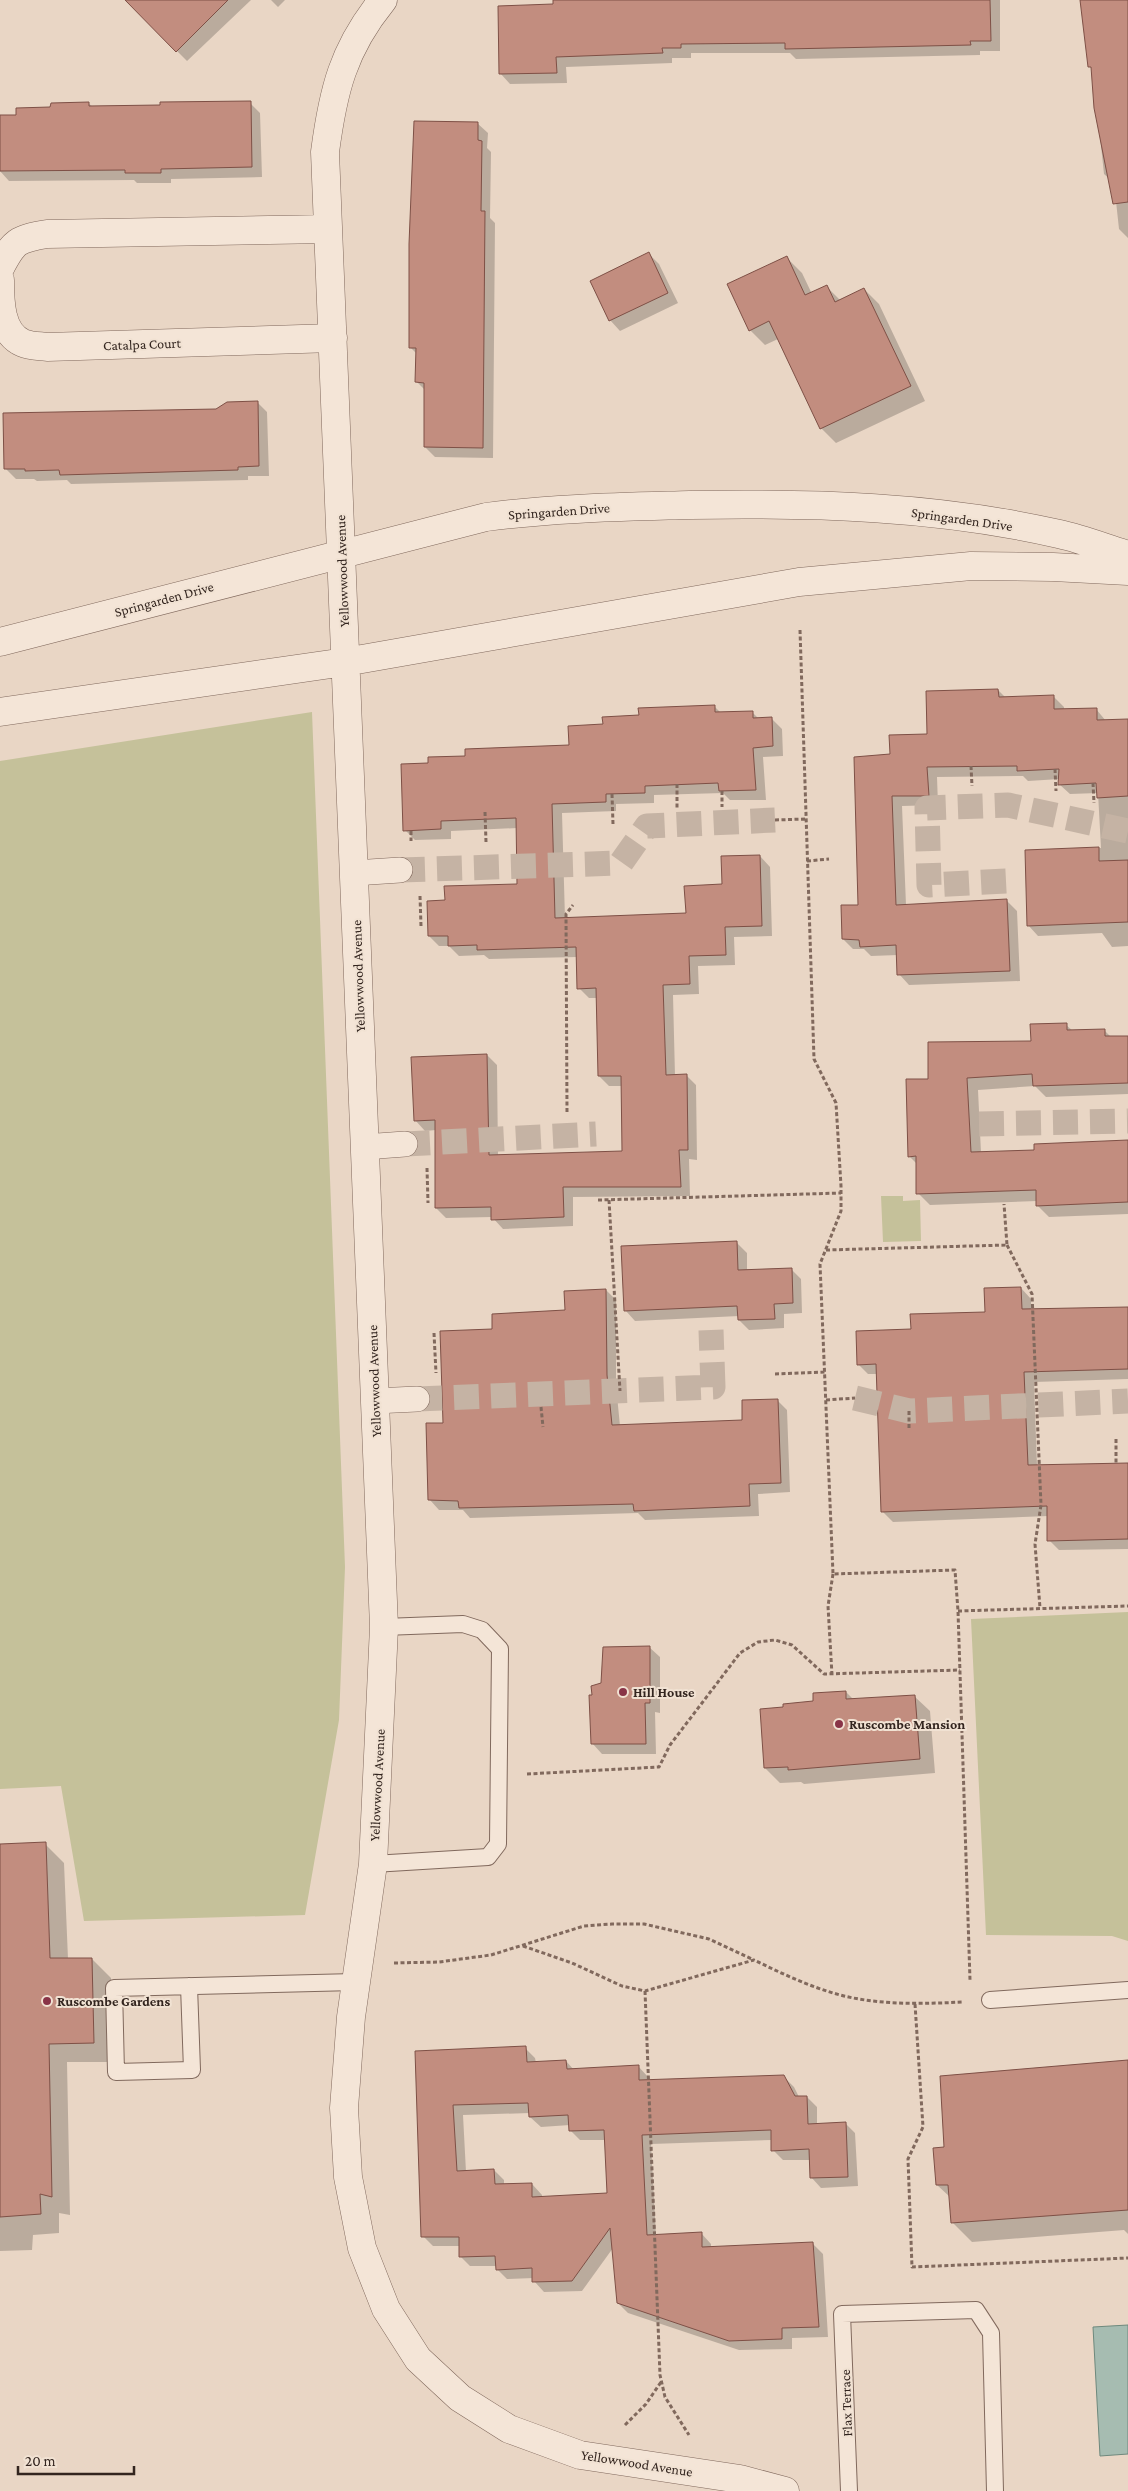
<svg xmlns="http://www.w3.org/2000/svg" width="1128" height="2491" viewBox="0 0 1128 2491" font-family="'Crimson Pro',serif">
	<rect width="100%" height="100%" fill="#e9d6c5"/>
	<!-- green -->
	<path fill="#c5c19a" d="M 312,712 L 345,1567 L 339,1720 L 305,1915 L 84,1921 L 61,1786 L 0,1789 L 0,761 Z
		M 881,1196 L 903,1196 L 903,1201 L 920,1200 L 921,1241 L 883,1242 Z
		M 1128,1612 L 1128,1941 L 1112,1936 L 986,1935 L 971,1619 Z"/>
	<!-- water -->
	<path fill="#a6bcb1" stroke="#6e897d" d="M 1128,2325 L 1128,2454 L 1100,2456 L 1093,2327 Z"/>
	<!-- shadow -->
	<path fill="#0003" fill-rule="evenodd" d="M 148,0 L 251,0 L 187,61 L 137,11 Z
		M 271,0 L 285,0 L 278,7 Z
		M 554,0 L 1000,0 L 1000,51 L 980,51 L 980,55 L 796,59 L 790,53 L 691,53 L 691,58 L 672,58 L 672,63 L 566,67 L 567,83 L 510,84 L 500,73 L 554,5 Z
		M 1081,0 L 1128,0 L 1128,238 L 1119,229 L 1114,183 L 1104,174 L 1093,70 L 1089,66 Z
		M 88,103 L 93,107 L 250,103 L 260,113 L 262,177 L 171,179 L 171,183 L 137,183 L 134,180 L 9,181 L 0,171 L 0,116 L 18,116 Z
		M 477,123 L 488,133 L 487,148 L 491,152 L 490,218 L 495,223 L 493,458 L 435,457 L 425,447 L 426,391 L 417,382 L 417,354 L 410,347 Z
		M 649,254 L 659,264 L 678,303 L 620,331 L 610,320 L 591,281 Z
		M 787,258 L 802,273 L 812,294 L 827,287 L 840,300 L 864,289 L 879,304 L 925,401 L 836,443 L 821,428 L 778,339 L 765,345 L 750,330 Z
		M 257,402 L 267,412 L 269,476 L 248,476 L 248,480 L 71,484 L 67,480 L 37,481 L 34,479 L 16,479 L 5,468 Z
		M 998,690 L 1006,698 L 1053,696 L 1064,707 L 1064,710 L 1096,709 L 1106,721 L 1128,720 L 1128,946 L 1112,947 L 1102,933 L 1038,936 L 1028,925 L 1026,851 L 1101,848 L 1098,793 L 1070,794 L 1059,784 L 1060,779 L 1028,781 L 1023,776 L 937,777 L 938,805 L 902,806 L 906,905 L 1007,901 L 1017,911 L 1020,981 L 909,985 L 899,974 L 898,955 L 871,956 L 864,949 L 853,949 L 843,939 L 860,906 L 891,756 L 929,735 Z
		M 714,706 L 721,713 L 752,712 L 759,719 L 771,718 L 782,729 L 783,756 L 763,757 L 766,800 L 730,800 L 723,793 L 654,795 L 654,803 L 616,804 L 616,811 L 562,813 L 565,919 L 687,914 L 760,856 L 770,867 L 772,936 L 734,937 L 735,965 L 698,966 L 699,994 L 673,995 L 675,1076 L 686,1075 L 696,1085 L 697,1160 L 689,1159 L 690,1196 L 573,1197 L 573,1226 L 503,1229 L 492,1217 L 446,1218 L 436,1208 L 436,1130 L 425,1131 L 415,1120 L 487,1055 L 497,1065 L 498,1156 L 623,1152 L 622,1086 L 609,1086 L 599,1076 L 598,998 L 589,998 L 579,988 L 577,957 L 489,959 L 484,955 L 459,956 L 449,946 L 439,946 L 429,936 L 446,902 L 518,885 L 517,828 L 451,831 L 451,839 L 415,840 L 405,830 L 429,764 L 467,757 L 571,746 L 604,725 L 640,717 Z
		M 1066,1025 L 1073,1031 L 1104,1030 L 1111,1037 L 1128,1037 L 1128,1094 L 1046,1097 L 1035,1086 L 978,1090 L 981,1153 L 1036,1151 L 1128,1141 L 1128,1214 L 1049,1217 L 1037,1205 L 1037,1201 L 930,1205 L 918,1193 L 917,1164 L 909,1156 L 930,1080 L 1032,1042 Z
		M 737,1243 L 747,1253 L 747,1271 L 791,1269 L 801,1279 L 802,1313 L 784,1314 L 784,1328 L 749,1330 L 739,1320 L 739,1316 L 635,1321 L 626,1311 Z
		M 1021,1288 L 1031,1299 L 1031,1310 L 1128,1308 L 1128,1379 L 1034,1382 L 1037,1466 L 1128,1464 L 1128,1549 L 1059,1550 L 1049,1540 L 1048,1516 L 893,1522 L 883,1512 L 877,1374 L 868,1374 L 858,1364 L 912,1330 L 987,1313 Z
		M 606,1290 L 616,1300 L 616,1385 L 620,1426 L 744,1421 L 777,1400 L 787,1410 L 790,1492 L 758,1494 L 759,1516 L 645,1520 L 638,1513 L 470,1518 L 463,1510 L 439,1510 L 430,1500 L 444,1424 L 493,1330 L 566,1311 Z
		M 649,1647 L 660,1657 L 660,1713 L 655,1712 L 656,1754 L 602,1754 L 592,1743 L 593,1697 L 602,1684 Z
		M 846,1692 L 854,1700 L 914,1696 L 930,1711 L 935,1773 L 804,1784 L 801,1782 L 780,1783 L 765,1768 L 784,1709 Z
		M 45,1844 L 64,1863 L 68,1959 L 92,1959 L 111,1978 L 113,2062 L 67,2062 L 70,2215 L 59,2213 L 59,2233 L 33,2235 L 32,2250 L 0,2251 L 0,1845 Z
		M 525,2048 L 535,2058 L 536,2063 L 566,2061 L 574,2070 L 638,2066 L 648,2077 L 649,2081 L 783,2076 L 794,2087 L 799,2097 L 807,2097 L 817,2107 L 817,2125 L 845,2123 L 855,2133 L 858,2186 L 821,2188 L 811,2177 L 811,2160 L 783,2160 L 773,2150 L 772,2140 L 651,2144 L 656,2236 L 701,2233 L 711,2244 L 711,2248 L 813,2244 L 823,2254 L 828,2337 L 792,2338 L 792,2349 L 739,2350 L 628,2313 L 618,2303 L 613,2248 L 582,2291 L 544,2292 L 534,2281 L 534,2278 L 507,2279 L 497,2269 L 497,2266 L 470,2266 L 460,2256 L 460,2246 L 433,2246 L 423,2236 L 417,2052 ZM 530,2113 L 530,2117 L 541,2127 L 570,2125 L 570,2130 L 580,2140 L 605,2140 L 608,2194 L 542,2197 L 542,2195 L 532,2184 L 504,2185 L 504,2180 L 494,2170 L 466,2172 L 463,2115 Z
		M 1128,2062 L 1128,2234 L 1124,2230 L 972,2242 L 953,2223 L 950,2197 L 937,2185 L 946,2148 Z"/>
	<!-- building -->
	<path fill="#c28d7f" stroke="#7e5046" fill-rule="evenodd" d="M 125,0 L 228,0 L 176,52 Z
		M 553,0 L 990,0 L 991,41 L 970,41 L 971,45 L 785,49 L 785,43 L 681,44 L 681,48 L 662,48 L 663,53 L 556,57 L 557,73 L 499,74 L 498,6 L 553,4 Z
		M 1080,0 L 1128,0 L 1128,202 L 1113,204 L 1094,108 L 1091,67 L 1088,67 Z
		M 251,101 L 252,167 L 161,169 L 161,173 L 125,173 L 125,170 L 0,171 L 0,115 L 16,115 L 16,108 L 50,107 L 51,103 L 89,102 L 89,106 L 160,105 L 160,102 Z
		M 414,121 L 478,122 L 478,140 L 482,141 L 481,211 L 485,211 L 483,448 L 424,447 L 424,383 L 415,382 L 416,348 L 409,348 L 409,244 Z
		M 649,252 L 668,293 L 609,321 L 590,281 Z
		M 787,256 L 805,295 L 827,285 L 835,302 L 864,288 L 911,386 L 820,429 L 769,321 L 749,331 L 727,284 Z
		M 258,401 L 259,466 L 238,467 L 238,470 L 60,475 L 59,470 L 25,471 L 25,469 L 4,469 L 3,413 L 216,409 L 227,402 Z
		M 998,689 L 999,697 L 1054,695 L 1054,709 L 1097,708 L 1097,720 L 1128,719 L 1128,796 L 1097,798 L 1096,783 L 1058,785 L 1059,769 L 1017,771 L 1017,766 L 927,767 L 929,796 L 892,796 L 896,905 L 1007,899 L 1010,971 L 897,975 L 896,945 L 860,947 L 859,940 L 842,939 L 841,905 L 858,905 L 854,757 L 890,754 L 889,735 L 927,734 L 926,691 Z
		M 715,705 L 715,712 L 753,711 L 753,718 L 772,717 L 773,746 L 753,748 L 756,790 L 719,791 L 718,783 L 645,786 L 645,793 L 606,794 L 606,802 L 552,804 L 555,918 L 686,913 L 684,886 L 722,884 L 721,856 L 760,855 L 762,926 L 725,927 L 726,955 L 689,956 L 690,984 L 663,985 L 666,1075 L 687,1074 L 688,1150 L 679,1150 L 681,1187 L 563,1187 L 564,1217 L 491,1220 L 491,1207 L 435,1208 L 435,1120 L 414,1121 L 411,1057 L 487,1054 L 489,1155 L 622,1151 L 621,1076 L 598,1076 L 596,988 L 577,989 L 576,947 L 477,950 L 477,945 L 448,946 L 448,936 L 428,936 L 427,901 L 445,900 L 444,886 L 517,884 L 516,818 L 441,821 L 441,829 L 403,831 L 401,764 L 428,763 L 428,757 L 465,756 L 465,749 L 569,745 L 568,726 L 603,724 L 602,717 L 639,715 L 638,708 Z
		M 1099,847 L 1099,861 L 1128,860 L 1128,922 L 1027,926 L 1025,850 Z
		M 1067,1023 L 1067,1030 L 1105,1029 L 1105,1036 L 1128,1036 L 1128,1083 L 1033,1086 L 1032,1074 L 967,1078 L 971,1152 L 1034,1150 L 1034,1144 L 1128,1140 L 1128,1202 L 1036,1206 L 1036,1190 L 916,1194 L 916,1156 L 908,1157 L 906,1079 L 928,1079 L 928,1042 L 1031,1041 L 1030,1024 Z
		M 737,1241 L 738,1270 L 792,1268 L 793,1303 L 774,1304 L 775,1319 L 738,1320 L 737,1306 L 624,1311 L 621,1246 Z
		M 1021,1287 L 1022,1309 L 1128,1307 L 1128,1369 L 1024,1372 L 1028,1465 L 1128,1463 L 1128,1539 L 1047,1541 L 1047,1506 L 881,1512 L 876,1364 L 857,1365 L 856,1331 L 911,1329 L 910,1314 L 985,1312 L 984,1288 Z
		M 606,1289 L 607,1375 L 612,1425 L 742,1420 L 742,1400 L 778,1399 L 781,1483 L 749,1484 L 750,1506 L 634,1511 L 633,1504 L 459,1508 L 458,1501 L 428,1500 L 426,1423 L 443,1423 L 440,1331 L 492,1329 L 492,1314 L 565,1310 L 564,1291 Z
		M 650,1646 L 650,1703 L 645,1703 L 646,1744 L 591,1744 L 589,1695 L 592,1695 L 591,1686 L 601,1683 L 603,1647 Z
		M 846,1691 L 846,1699 L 915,1695 L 920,1759 L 788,1770 L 788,1767 L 764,1768 L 760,1709 L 783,1707 L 783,1704 L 813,1701 L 813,1693 Z
		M 46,1842 L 50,1958 L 92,1958 L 94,2043 L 49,2044 L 52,2197 L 40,2194 L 41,2214 L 0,2217 L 0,1844 Z
		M 526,2046 L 527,2062 L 566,2060 L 567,2069 L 639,2065 L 639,2080 L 784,2075 L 795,2096 L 807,2096 L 808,2124 L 846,2122 L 848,2177 L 810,2178 L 809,2149 L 771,2151 L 771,2130 L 642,2135 L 647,2235 L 702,2232 L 702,2247 L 813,2242 L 819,2327 L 782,2328 L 782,2339 L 729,2341 L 617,2303 L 610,2228 L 572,2281 L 532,2282 L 532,2268 L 496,2270 L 495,2256 L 459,2257 L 459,2237 L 421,2237 L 415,2051 ZM 528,2103 L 529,2117 L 568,2115 L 569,2131 L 604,2130 L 607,2193 L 532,2197 L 532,2183 L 495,2184 L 494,2169 L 457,2171 L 453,2105 Z
		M 1128,2060 L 1128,2210 L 951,2223 L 948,2185 L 936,2185 L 933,2148 L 944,2147 L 940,2076 Z"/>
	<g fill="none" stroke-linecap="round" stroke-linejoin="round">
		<!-- pedestrian-tunnel -->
		<path stroke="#c5b3a4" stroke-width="25" stroke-dasharray="25 12" stroke-linecap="butt" d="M 400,870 L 621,863 L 647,826 L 775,820
			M 1006,881 L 929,885 L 927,808 L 1008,805 L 1128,831
			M 979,1124 L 1128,1121
			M 405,1144 L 596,1134
			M 855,1398 L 909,1411 L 1128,1401
			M 417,1399 L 713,1387 L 711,1330"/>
		<!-- service casing -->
		<g stroke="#81695d" stroke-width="18">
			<path id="service" d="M 373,1864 L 488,1857 L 498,1844 L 500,1649 L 482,1630 L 463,1624 L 384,1627
				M 189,1986 L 192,2070 L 116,2072 L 114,1988 L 355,1982
				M 990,2000 L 1128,1990
				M 849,2491 L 842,2314 L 976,2310 L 991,2333 L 995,2491"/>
		</g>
		<!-- pedestrian casing -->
		<g stroke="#81695d" stroke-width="26">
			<path id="pedestrian" d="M 354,873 L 400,870
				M 364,1147 L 405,1144
				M 374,1401 L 417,1399"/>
		</g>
		<!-- minor casing -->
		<g stroke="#81695d" stroke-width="29">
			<path id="minor" d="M 383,0 C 343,49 333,91 325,152 L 384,1627 L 373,1864 L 351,2017 L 344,2108 L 348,2177 L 362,2248 L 386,2309 L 418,2359 L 460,2398 L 509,2429 L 580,2455 L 740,2479 L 785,2491
				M 0,268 C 14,241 17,239 47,234 L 328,229
				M 0,280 C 0,301 0,333 23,343 C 30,346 40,346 47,347 L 333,338
				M 0,642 L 486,517 C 554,508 621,507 690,505 C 814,503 937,506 1059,534 C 1082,539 1105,548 1128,555
				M 0,712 L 345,662 L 799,582 L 971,566 L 1053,567 L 1128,571"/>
		</g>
		<!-- path -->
		<path stroke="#81695d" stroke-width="3" stroke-dasharray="4 2.5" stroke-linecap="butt" d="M 800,630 L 814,1059 L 836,1103 L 841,1186 L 841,1211 L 820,1264 L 833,1574 L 955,1570 L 958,1611 L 970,1980
			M 971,766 L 972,786
			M 1055,769 L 1056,791
			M 1093,783 L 1094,803
			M 677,784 L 677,808
			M 722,791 L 722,807
			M 612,794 L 613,824
			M 485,812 L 486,842
			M 775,820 L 806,819
			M 411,831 L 411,841
			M 807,861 L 829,859
			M 420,896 L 421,926
			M 567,1112 L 566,914 L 573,905
			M 427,1168 L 428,1203
			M 598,1200 L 841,1193
			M 609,1200 L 620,1391
			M 1007,1245 L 1032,1294 L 1041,1505 L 1035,1544 L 1040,1608
			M 826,1250 L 1007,1245 L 1004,1204
			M 434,1333 L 436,1373
			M 775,1374 L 825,1372
			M 826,1400 L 855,1398
			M 541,1407 L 543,1427
			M 909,1411 L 909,1428
			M 1116,1439 L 1116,1463
			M 958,1611 L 1128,1606
			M 832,1675 L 828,1606 L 833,1574
			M 527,1774 L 659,1767 L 670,1745 L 740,1653 L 758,1642 L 775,1640 L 792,1645 L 824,1674 L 960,1670
			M 523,1946 L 572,1963 L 622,1986 L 645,1991 L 754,1960 C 783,1974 812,1988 844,1996 C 882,2005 923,2004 962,2002
			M 394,1963 L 439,1962 L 491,1955 L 584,1926 L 612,1924 L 644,1924 L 709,1939 L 754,1960
			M 645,1991 L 660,2375 L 665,2397 L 689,2435
			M 915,2004 L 923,2127 L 908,2159 L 912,2267 L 1128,2258
			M 625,2425 L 646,2404 L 661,2382"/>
		<!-- service -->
		<use href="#service" stroke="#f4e5d7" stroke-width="16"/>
		<!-- pedestrian -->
		<use href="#pedestrian" stroke="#f4e5d7" stroke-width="25"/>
		<!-- minor -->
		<use href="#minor" stroke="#f4e5d7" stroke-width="28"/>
	</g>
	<!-- markers -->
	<g fill="#893447" stroke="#f1e2d3" stroke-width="2">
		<circle cx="623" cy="1692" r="5"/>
		<circle cx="839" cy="1724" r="5"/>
		<circle cx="47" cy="2001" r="5"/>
	</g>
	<g text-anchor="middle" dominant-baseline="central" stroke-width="4" stroke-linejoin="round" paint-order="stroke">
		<!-- street labels -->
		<g font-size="14" fill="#33251f" stroke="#f1e2d3">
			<text transform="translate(142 344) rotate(-2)">Catalpa Court</text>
			<text transform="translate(559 511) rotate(-4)">Springarden Drive</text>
			<text transform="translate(962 519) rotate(8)">Springarden Drive</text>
			<text transform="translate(342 571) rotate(-92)">Yellowwood Avenue</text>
			<text transform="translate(164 599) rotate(-15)">Springarden Drive</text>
			<text transform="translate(358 976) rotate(-92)">Yellowwood Avenue</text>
			<text transform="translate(374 1381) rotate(-92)">Yellowwood Avenue</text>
			<text transform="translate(377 1785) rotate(-87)">Yellowwood Avenue</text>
			<text transform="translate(846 2403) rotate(-92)">Flax Terrace</text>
			<text transform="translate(637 2463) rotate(9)">Yellowwood Avenue</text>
		</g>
		<!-- poi labels -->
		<g font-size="14" font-weight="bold" fill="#33251f" stroke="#f1e2d3" text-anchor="start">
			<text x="633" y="1692">Hill House</text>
			<text x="849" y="1724">Ruscombe Mansion</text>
			<text x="57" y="2001">Ruscombe Gardens</text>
		</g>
	</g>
	<!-- scale -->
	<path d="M18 2466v8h116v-8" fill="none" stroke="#33251f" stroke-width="2.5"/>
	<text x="25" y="2466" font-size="15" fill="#33251f" stroke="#f1e2d3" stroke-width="4" paint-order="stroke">20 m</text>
</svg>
